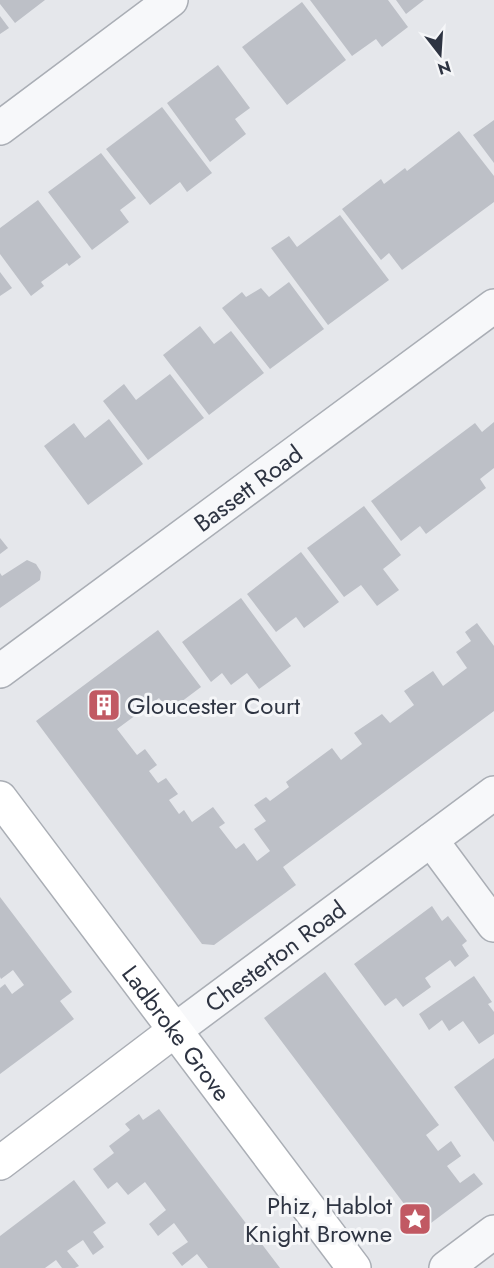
<svg xmlns="http://www.w3.org/2000/svg" width="494" height="1268" viewBox="0 0 494 1268" font-family="Jost,sans-serif">
	<rect width="100%" height="100%" fill="#e5e7eb"/>
	<!-- building -->
	<path fill="#bdc0c7" d="M 0,0 L 45,0 L 15,23 L 0,4 Z
		M 310,0 L 388,0 L 408,27 L 382,47 L 376,39 L 352,56 Z
		M 396,0 L 424,0 L 406,14 Z
		M 302,2 L 346,60 L 287,105 L 242,47 Z
		M 0,16 L 9,28 L 0,34 Z
		M 218,65 L 250,108 L 235,119 L 246,134 L 210,162 L 167,103 Z
		M 162,107 L 212,173 L 187,192 L 180,182 L 150,205 L 106,149 Z
		M 494,120 L 494,163 L 473,135 Z
		M 459,131 L 494,176 L 494,202 L 402,270 L 389,253 L 381,260 L 342,209 L 381,179 L 384,184 L 405,168 L 407,171 Z
		M 101,153 L 136,198 L 120,210 L 129,222 L 92,250 L 48,192 Z
		M 38,200 L 81,257 L 69,266 L 67,263 L 41,282 L 44,286 L 31,296 L 0,254 L 0,228 Z
		M 340,215 L 389,280 L 328,325 L 271,248 L 289,236 L 297,247 Z
		M 0,272 L 12,288 L 0,296 Z
		M 289,282 L 324,329 L 270,369 L 222,308 L 242,292 L 246,297 L 261,288 L 269,297 Z
		M 200,326 L 214,344 L 231,331 L 264,373 L 209,415 L 163,355 Z
		M 170,374 L 204,418 L 148,460 L 103,401 L 124,384 L 136,400 Z
		M 109,419 L 143,464 L 88,505 L 44,446 L 74,423 L 85,438 Z
		M 494,422 L 494,468 L 480,479 L 486,488 L 426,534 L 420,526 L 401,541 L 371,501 L 475,423 L 482,432 Z
		M 364,506 L 401,555 L 383,569 L 399,590 L 377,606 L 361,585 L 344,597 L 307,548 Z
		M 0,538 L 8,548 L 0,554 Z
		M 301,552 L 339,602 L 304,628 L 296,617 L 276,632 L 247,594 Z
		M 27,560 L 36,564 L 41,572 L 40,580 L 0,608 L 0,573 L 2,576 Z
		M 241,598 L 291,666 L 259,689 L 247,673 L 231,685 L 222,673 L 211,682 L 182,642 Z
		M 477,623 L 494,646 L 494,711 L 283,867 L 296,885 L 214,945 L 202,944 L 36,721 L 158,630 L 201,687 L 169,711 L 159,698 L 117,729 L 137,755 L 145,749 L 157,765 L 149,771 L 158,783 L 166,778 L 178,794 L 169,800 L 179,814 L 184,810 L 192,822 L 213,807 L 225,823 L 219,827 L 236,849 L 244,843 L 257,861 L 270,851 L 254,829 L 266,821 L 254,805 L 266,797 L 270,801 L 289,787 L 286,782 L 332,748 L 341,760 L 362,744 L 354,733 L 382,714 L 390,723 L 414,705 L 404,691 L 433,671 L 443,686 L 467,668 L 456,652 L 471,641 L 465,632 Z
		M 0,897 L 72,992 L 60,1001 L 74,1019 L 0,1074 L 0,988 L 5,984 L 12,994 L 24,985 L 13,970 L 1,979 L 0,977 Z
		M 432,906 L 442,921 L 448,916 L 467,941 L 462,945 L 469,956 L 455,967 L 450,960 L 425,978 L 431,987 L 403,1007 L 396,998 L 385,1006 L 354,964 Z
		M 325,972 L 439,1125 L 426,1135 L 438,1151 L 451,1141 L 461,1156 L 447,1166 L 460,1183 L 474,1173 L 483,1184 L 423,1229 L 264,1018 Z
		M 474,976 L 492,1002 L 488,1004 L 494,1012 L 494,1034 L 479,1044 L 463,1021 L 449,1031 L 442,1020 L 429,1030 L 419,1014 Z
		M 494,1058 L 494,1142 L 454,1087 Z
		M 159,1109 L 280,1268 L 208,1268 L 197,1254 L 182,1266 L 172,1253 L 188,1242 L 174,1223 L 158,1236 L 149,1224 L 166,1210 L 145,1182 L 128,1195 L 117,1182 L 108,1189 L 93,1169 L 114,1153 L 109,1146 L 130,1130 L 125,1124 L 139,1114 L 143,1120 Z
		M 74,1180 L 106,1223 L 93,1232 L 104,1247 L 93,1255 L 83,1240 L 67,1251 L 79,1266 L 75,1268 L 62,1268 L 56,1260 L 45,1268 L 0,1268 L 0,1236 Z"/>
	<g fill="none" stroke-linecap="round" stroke-linejoin="round">
		<!-- street casing -->
		<g stroke="#aaaeb5" stroke-width="36">
			<g id="street">
				<path d="M 0,128 L 171,0"/>
				<path id="s1" d="M 0,671 L 494,306"/>
				<path d="M 431,840 L 494,925"/>
				<path id="s2" d="M 174,1031 L 494,793"/>
				<path d="M 446,1268 L 494,1232"/>
			</g>
		</g>
		<!-- secondary casing -->
		<g stroke="#aaaeb5" stroke-width="36">
			<g id="secondary">
				<path id="s3" d="M 0,798 L 354,1268"/>
				<path d="M 0,1163 L 174,1031"/>
			</g>
		</g>
		<!-- street -->
		<use href="#street" stroke="#f7f8fa" stroke-width="33"/>
		<!-- secondary -->
		<use href="#secondary" stroke="#fff" stroke-width="33"/>
	</g>
	<!-- icons -->
	<defs>
		<g id="building-square" transform="scale(1.725)"><rect x="-9" y="-9" width="18" height="18" rx="4" fill="#c15963" stroke="#f5f6f8"/><path d="M-4-6H4V6H1V3H-1V6H-4ZM-2.5-4.3h1.7v1.8h-1.7ZM.8-4.3h1.7v1.8H.8ZM-2.5-1h1.7V.8h-1.7ZM.8-1h1.7V.8H.8Z" fill="#fff"/></g>
		<g id="sight-square" transform="scale(1.725)"><rect x="-9" y="-9" width="18" height="18" rx="4" fill="#c15963" stroke="#f5f6f8"/><path d="M0-6L1.8-2.2L6-1.7L2.9 1.2L3.7 5.4L0 3.3L-3.7 5.4L-2.9 1.2L-6-1.7L-1.8-2.2Z" fill="#fff"/></g>
	</defs>
	<g fill-rule="evenodd">
		<use href="#building-square" x="104" y="705"/>
		<use href="#sight-square" x="415" y="1219"/>
	</g>
	<g text-anchor="middle" dominant-baseline="central" stroke-width="6" stroke-linejoin="round" paint-order="stroke">
		<!-- street labels -->
		<g font-size="24" fill="#2e3442" stroke="#f5f6f8">
			<text stroke="none"><textPath href="#s1" startOffset="308">Bassett Road</textPath></text>
			<text stroke="none"><textPath href="#s2" startOffset="126">Chesterton Road</textPath></text>
			<text stroke="none"><textPath href="#s3" startOffset="294">Ladbroke Grove</textPath></text>
		</g>
		<!-- poi labels -->
		<g font-size="24" fill="#2e3442" stroke="#f5f6f8" text-anchor="start">
			<text x="127" y="705">Gloucester Court</text>
			<text x="392" y="1205" text-anchor="end">Phiz, Hablot<tspan x="392" dy="28">Knight Browne</tspan></text>
		</g>
	</g>
	<!-- north arrow -->
	<g transform="translate(440 54) rotate(163)" stroke="#f5f6f8" stroke-width="4.5" paint-order="stroke">
	<path d="M0-4.5L10 22L0 15L-10 22Z" fill="#2e3442"/>
	<text y="-9" font-size="16" font-weight="bold" text-anchor="middle" fill="#2e3442">N</text>
	</g>
</svg>
